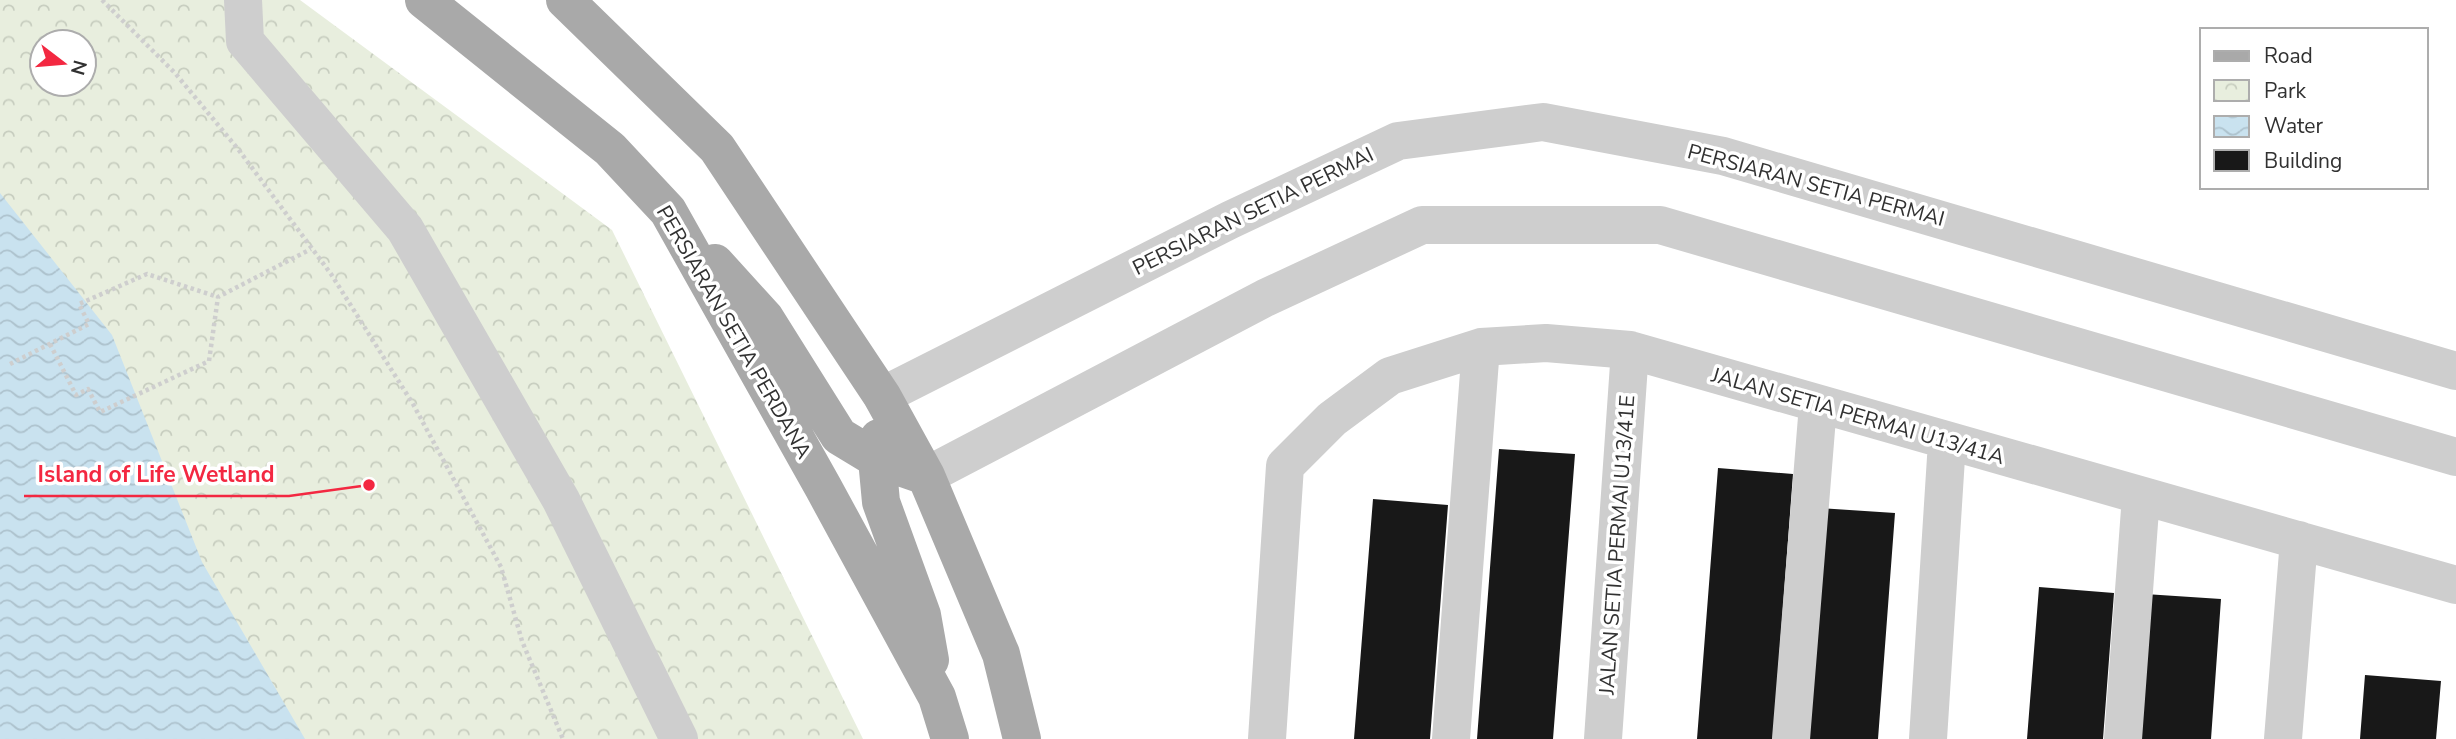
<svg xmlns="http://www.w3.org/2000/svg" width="2456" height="739" viewBox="0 0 2456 739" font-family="'Nunito Sans',sans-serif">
	<defs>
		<pattern id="park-crowns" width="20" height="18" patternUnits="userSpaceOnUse" patternTransform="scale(1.75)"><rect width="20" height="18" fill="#e8eede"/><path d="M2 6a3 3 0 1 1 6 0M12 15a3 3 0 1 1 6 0" fill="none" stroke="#c7cdbf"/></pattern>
		<pattern id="water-waves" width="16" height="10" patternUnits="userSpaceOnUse" patternTransform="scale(1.75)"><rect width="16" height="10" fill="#c9e2ef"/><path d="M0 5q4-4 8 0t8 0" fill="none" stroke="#adc2cd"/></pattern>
	</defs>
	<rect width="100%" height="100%" fill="#fff"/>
	<!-- park -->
	<path fill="url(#park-crowns)" fill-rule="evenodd" d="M 0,0 L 300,0 L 612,230 L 863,739 L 0,739 ZM 42,42 L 84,42 L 84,84 L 42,84 Z"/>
	<!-- water -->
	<path fill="url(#water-waves)" d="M 0,193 L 112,335 L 202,562 L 305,739 L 0,739 Z"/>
	<!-- building -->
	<path fill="#181818" d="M 1499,449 L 1575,454 L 1553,739 L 1477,739 Z
		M 1718,468 L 1793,474 L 1773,739 L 1697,739 Z
		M 1373,499 L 1448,505 L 1430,739 L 1354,739 Z
		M 1819,508 L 1895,513 L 1878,739 L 1802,739 Z
		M 2039,587 L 2114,593 L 2103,739 L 2027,739 Z
		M 2145,594 L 2221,599 L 2211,739 L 2134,739 Z
		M 2365,675 L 2441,681 L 2436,739 L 2360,739 Z"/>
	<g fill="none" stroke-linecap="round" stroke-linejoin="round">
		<!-- path -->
		<path stroke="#cecece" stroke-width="4.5" stroke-dasharray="3.5 3.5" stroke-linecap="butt" d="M 102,0 L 175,73 L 238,149 L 331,274 L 413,404 L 501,567 L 522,641 L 563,739
			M 50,344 L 76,395 L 88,389 L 100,412 L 209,361 L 218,297 L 311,249
			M 10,364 L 89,324 L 79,304 L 147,274 L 218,297"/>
		<!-- minor -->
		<path stroke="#cecece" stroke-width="38" d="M 243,0 L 245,41 L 405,229 L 561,500 L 679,739
			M 882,396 L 1230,220 L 1398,141 L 1543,122 L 1723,156 L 2456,371
			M 926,476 L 1265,298 L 1422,225 L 1660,225 L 2456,457
			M 1267,739 L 1285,466 L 1332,419 L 1390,376 L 1481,347 L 1546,343 L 1630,350 L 2456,585
			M 1451,739 L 1481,347
			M 1603,739 L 1630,350
			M 1791,739 L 1818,405
			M 1928,739 L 1947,442
			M 2123,739 L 2141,496
			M 2283,739 L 2299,540"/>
		<!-- major -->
		<path stroke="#a9a9a9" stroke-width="38" d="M 424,0 L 610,149 L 668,211 L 823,487 L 937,697 L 950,739
			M 565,0 L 717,148 L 882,396 L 926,476 L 1001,654 L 1022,739
			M 715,263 L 765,318 L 839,436 L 877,459 L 926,476
			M 879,438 L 877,459 L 881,502 L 922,615 L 930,660"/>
	</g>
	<g text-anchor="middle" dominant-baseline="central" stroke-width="7" stroke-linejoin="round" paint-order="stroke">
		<!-- street labels -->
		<g font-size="21" fill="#313131" stroke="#fff">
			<text transform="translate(1816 185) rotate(15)">PERSIARAN SETIA PERMAI</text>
			<text transform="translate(1253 211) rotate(-26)">PERSIARAN SETIA PERMAI</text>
			<text transform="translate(734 332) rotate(60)">PERSIARAN SETIA PERDANA</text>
			<text transform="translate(1858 416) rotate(16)">JALAN SETIA PERMAI U13/41A</text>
			<text transform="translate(1617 545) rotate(-86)">JALAN SETIA PERMAI U13/41E</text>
		</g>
	</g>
	<!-- callouts -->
	<path fill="none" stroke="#f32841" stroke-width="2.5" d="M369 485L289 496H24"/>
	<circle fill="#f32841" stroke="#fff" stroke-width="2.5" cx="369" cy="485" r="7"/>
	<g font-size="23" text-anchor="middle" font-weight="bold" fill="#f32841" stroke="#fff" stroke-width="7" stroke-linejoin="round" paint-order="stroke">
		<text x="156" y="482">Island of Life Wetland</text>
	</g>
	<!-- legend -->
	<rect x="2200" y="28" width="228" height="161" fill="#ffffff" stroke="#adadad" stroke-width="2"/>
	<rect x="2214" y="51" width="35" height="10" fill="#a9a9a9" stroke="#adadad" stroke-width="2"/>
	<text x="2264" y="63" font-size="21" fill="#313131">Road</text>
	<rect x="2214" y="80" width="35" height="21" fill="url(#park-crowns)" stroke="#adadad" stroke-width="2"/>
	<text x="2264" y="98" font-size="21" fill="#313131">Park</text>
	<rect x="2214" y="116" width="35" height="21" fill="url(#water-waves)" stroke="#adadad" stroke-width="2"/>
	<text x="2264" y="133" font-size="21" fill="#313131">Water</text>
	<rect x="2214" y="150" width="35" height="21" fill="#181818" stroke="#adadad" stroke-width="2"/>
	<text x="2264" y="168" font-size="21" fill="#313131">Building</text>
	<!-- north arrow -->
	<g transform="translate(63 63) rotate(106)"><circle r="33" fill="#ffffff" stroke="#adadad" stroke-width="2"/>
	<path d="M0-5L12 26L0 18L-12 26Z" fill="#f32841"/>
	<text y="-10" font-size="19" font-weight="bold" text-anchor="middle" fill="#313131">N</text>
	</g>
</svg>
